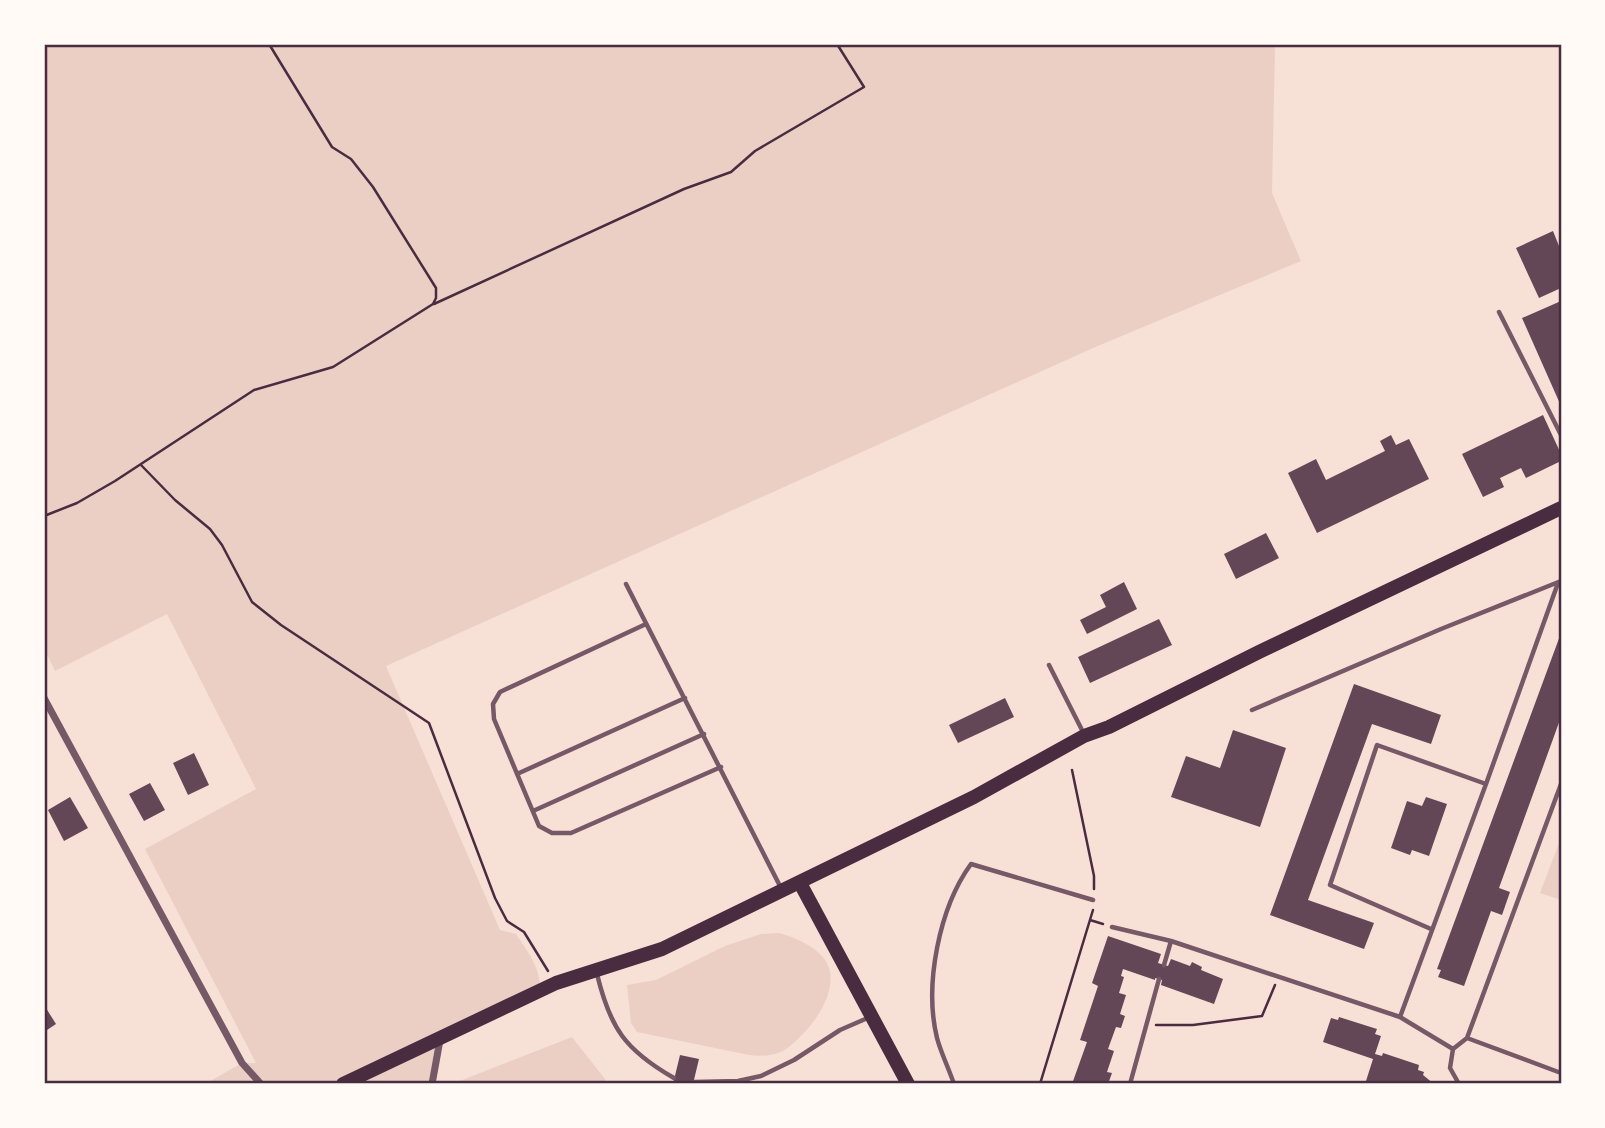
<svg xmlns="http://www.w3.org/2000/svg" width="1605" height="1128" viewBox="0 0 1605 1128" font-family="'Noto Sans',sans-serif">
	<rect width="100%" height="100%" fill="#f7e1d7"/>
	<!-- green -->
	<path fill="#ebcfc5" d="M 44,44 L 1273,44 L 1275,49 L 1272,193 L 1301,261 L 1093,348 L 386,666 L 500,930 L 516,934 C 528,952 541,968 540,991 L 440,1038 L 432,1084 L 205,1084 L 242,1063 L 256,1063 L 145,849 L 256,789 L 167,614 L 55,671 L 44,648 Z
		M 1559,843 L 1561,844 L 1561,900 L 1540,893 Z
		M 779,933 C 797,938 826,950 830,971 C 835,1000 808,1033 786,1049 C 774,1057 758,1057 744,1054 L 637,1032 L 631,1023 L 627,985 L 656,980 L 725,946 L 761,934 Z
		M 572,1037 L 605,1079 L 606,1084 L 452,1084 Z"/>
	<!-- building -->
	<path fill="#644757" d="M 1553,231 L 1561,251 L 1561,288 L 1539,298 L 1516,248 Z
		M 1561,301 L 1561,406 L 1522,318 Z
		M 1543,415 L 1561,454 L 1561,461 L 1526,478 L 1521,468 L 1500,478 L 1504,487 L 1483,497 L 1462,454 Z
		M 1391,435 L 1396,445 L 1409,439 L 1429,479 L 1317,533 L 1288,473 L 1316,459 L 1326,480 L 1385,451 L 1380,441 Z
		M 1266,533 L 1279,558 L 1236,579 L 1224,554 Z
		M 1124,582 L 1137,609 L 1087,634 L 1080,620 L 1106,607 L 1100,595 Z
		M 1159,619 L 1172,645 L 1090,683 L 1078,657 Z
		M 1561,633 L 1561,717 L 1499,888 L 1510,892 L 1502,915 L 1491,911 L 1464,986 L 1438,977 L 1441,970 L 1437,969 Z
		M 1354,684 L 1441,715 L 1431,744 L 1372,724 L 1308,900 L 1374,923 L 1364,949 L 1270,915 Z
		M 1005,698 L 1014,717 L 958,743 L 949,725 Z
		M 1233,730 L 1286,748 L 1260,827 L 1171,797 L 1186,756 L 1220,768 Z
		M 194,753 L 209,785 L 188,795 L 173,763 Z
		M 150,783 L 165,810 L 144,821 L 129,794 Z
		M 70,797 L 88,828 L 64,841 L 48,810 Z
		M 1426,797 L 1447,804 L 1429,856 L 1412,850 L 1410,855 L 1391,848 L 1407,801 L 1422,806 Z
		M 1108,936 L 1161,954 L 1158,963 L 1168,966 L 1171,959 L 1190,966 L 1192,962 L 1202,967 L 1201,970 L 1223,979 L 1214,1004 L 1161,985 L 1162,980 L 1155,978 L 1155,980 L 1123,969 L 1121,976 L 1124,977 L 1119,993 L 1126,995 L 1120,1014 L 1125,1016 L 1121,1028 L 1116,1027 L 1108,1049 L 1114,1051 L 1107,1072 L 1112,1073 L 1108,1084 L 1072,1084 L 1087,1042 L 1080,1040 L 1098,986 L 1092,983 Z
		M 44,1005 L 56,1024 L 44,1032 Z
		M 1339,1017 L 1377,1029 L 1375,1034 L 1381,1036 L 1375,1054 L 1382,1056 L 1383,1053 L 1419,1065 L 1418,1070 L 1424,1072 L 1423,1075 L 1434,1084 L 1375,1084 L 1366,1081 L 1373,1059 L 1323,1042 L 1331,1018 L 1338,1020 Z
		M 680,1055 L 699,1059 L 693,1084 L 673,1084 Z"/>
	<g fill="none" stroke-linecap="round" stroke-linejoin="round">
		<!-- path -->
		<path stroke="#4a2c40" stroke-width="2.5" d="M 434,304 L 684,189 L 731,172 L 755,151 L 864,87 L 837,44
			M 141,465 L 175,500 L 210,529 L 222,545 L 252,602 L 281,625 L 429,723 L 495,898 L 507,921 L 524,932 L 548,971
			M 44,516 L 77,503 L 115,481 L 254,390 L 333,367 L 433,304 L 436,298 L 436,288 L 373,187 L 351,159 L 332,147 L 269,44
			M 1072,770 L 1094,876 L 1094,889
			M 1090,920 L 1103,924
			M 1156,1025 L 1193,1025 L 1262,1016 L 1275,985
			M 1040,1084 L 1093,910"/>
		<!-- service -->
		<path stroke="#755966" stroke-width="4.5" d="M 1499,312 L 1561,435
			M 626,584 L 781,888
			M 646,624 L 500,692 L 493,704 L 494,719 L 539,826 L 552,833 L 571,833 L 721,767
			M 1049,665 L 1083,732
			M 1252,710 L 1441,629 L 1561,581
			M 517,774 L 685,698
			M 533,811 L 704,734
			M 1112,927 L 1171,941 L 1400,1017 L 1453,1049
			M 1431,929 L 1330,885 L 1377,745 L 1486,784 L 1558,583
			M 1164,965 L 1171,941
			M 597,974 C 610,1028 625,1050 674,1078
			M 1400,1017 L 1486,784
			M 1467,1038 L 1561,784
			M 694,1082 L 738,1081 L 761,1076 L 794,1060 L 840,1030 L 870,1017
			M 954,1084 C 949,1069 941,1053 937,1038 C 924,985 939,908 971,864 L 1093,900
			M 1130,1084 L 1159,979
			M 1459,1084 L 1450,1068 L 1453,1049 L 1467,1038 L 1561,1073"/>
		<!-- minor -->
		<path stroke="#755966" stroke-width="7" d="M 44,698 L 242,1063 L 261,1084
			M 432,1084 L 440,1040"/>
		<!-- secondary -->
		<path stroke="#4a2c40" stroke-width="14" d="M 800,883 L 908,1084
			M 343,1084 L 556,983 L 662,949 L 974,797 L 1084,736 L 1109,727 L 1259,652 L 1561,508"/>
	</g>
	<!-- border -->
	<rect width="1605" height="1128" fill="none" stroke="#fffaf5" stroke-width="91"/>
	<rect x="46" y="46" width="1514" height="1036" fill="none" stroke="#4a2c40" stroke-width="2.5"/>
</svg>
